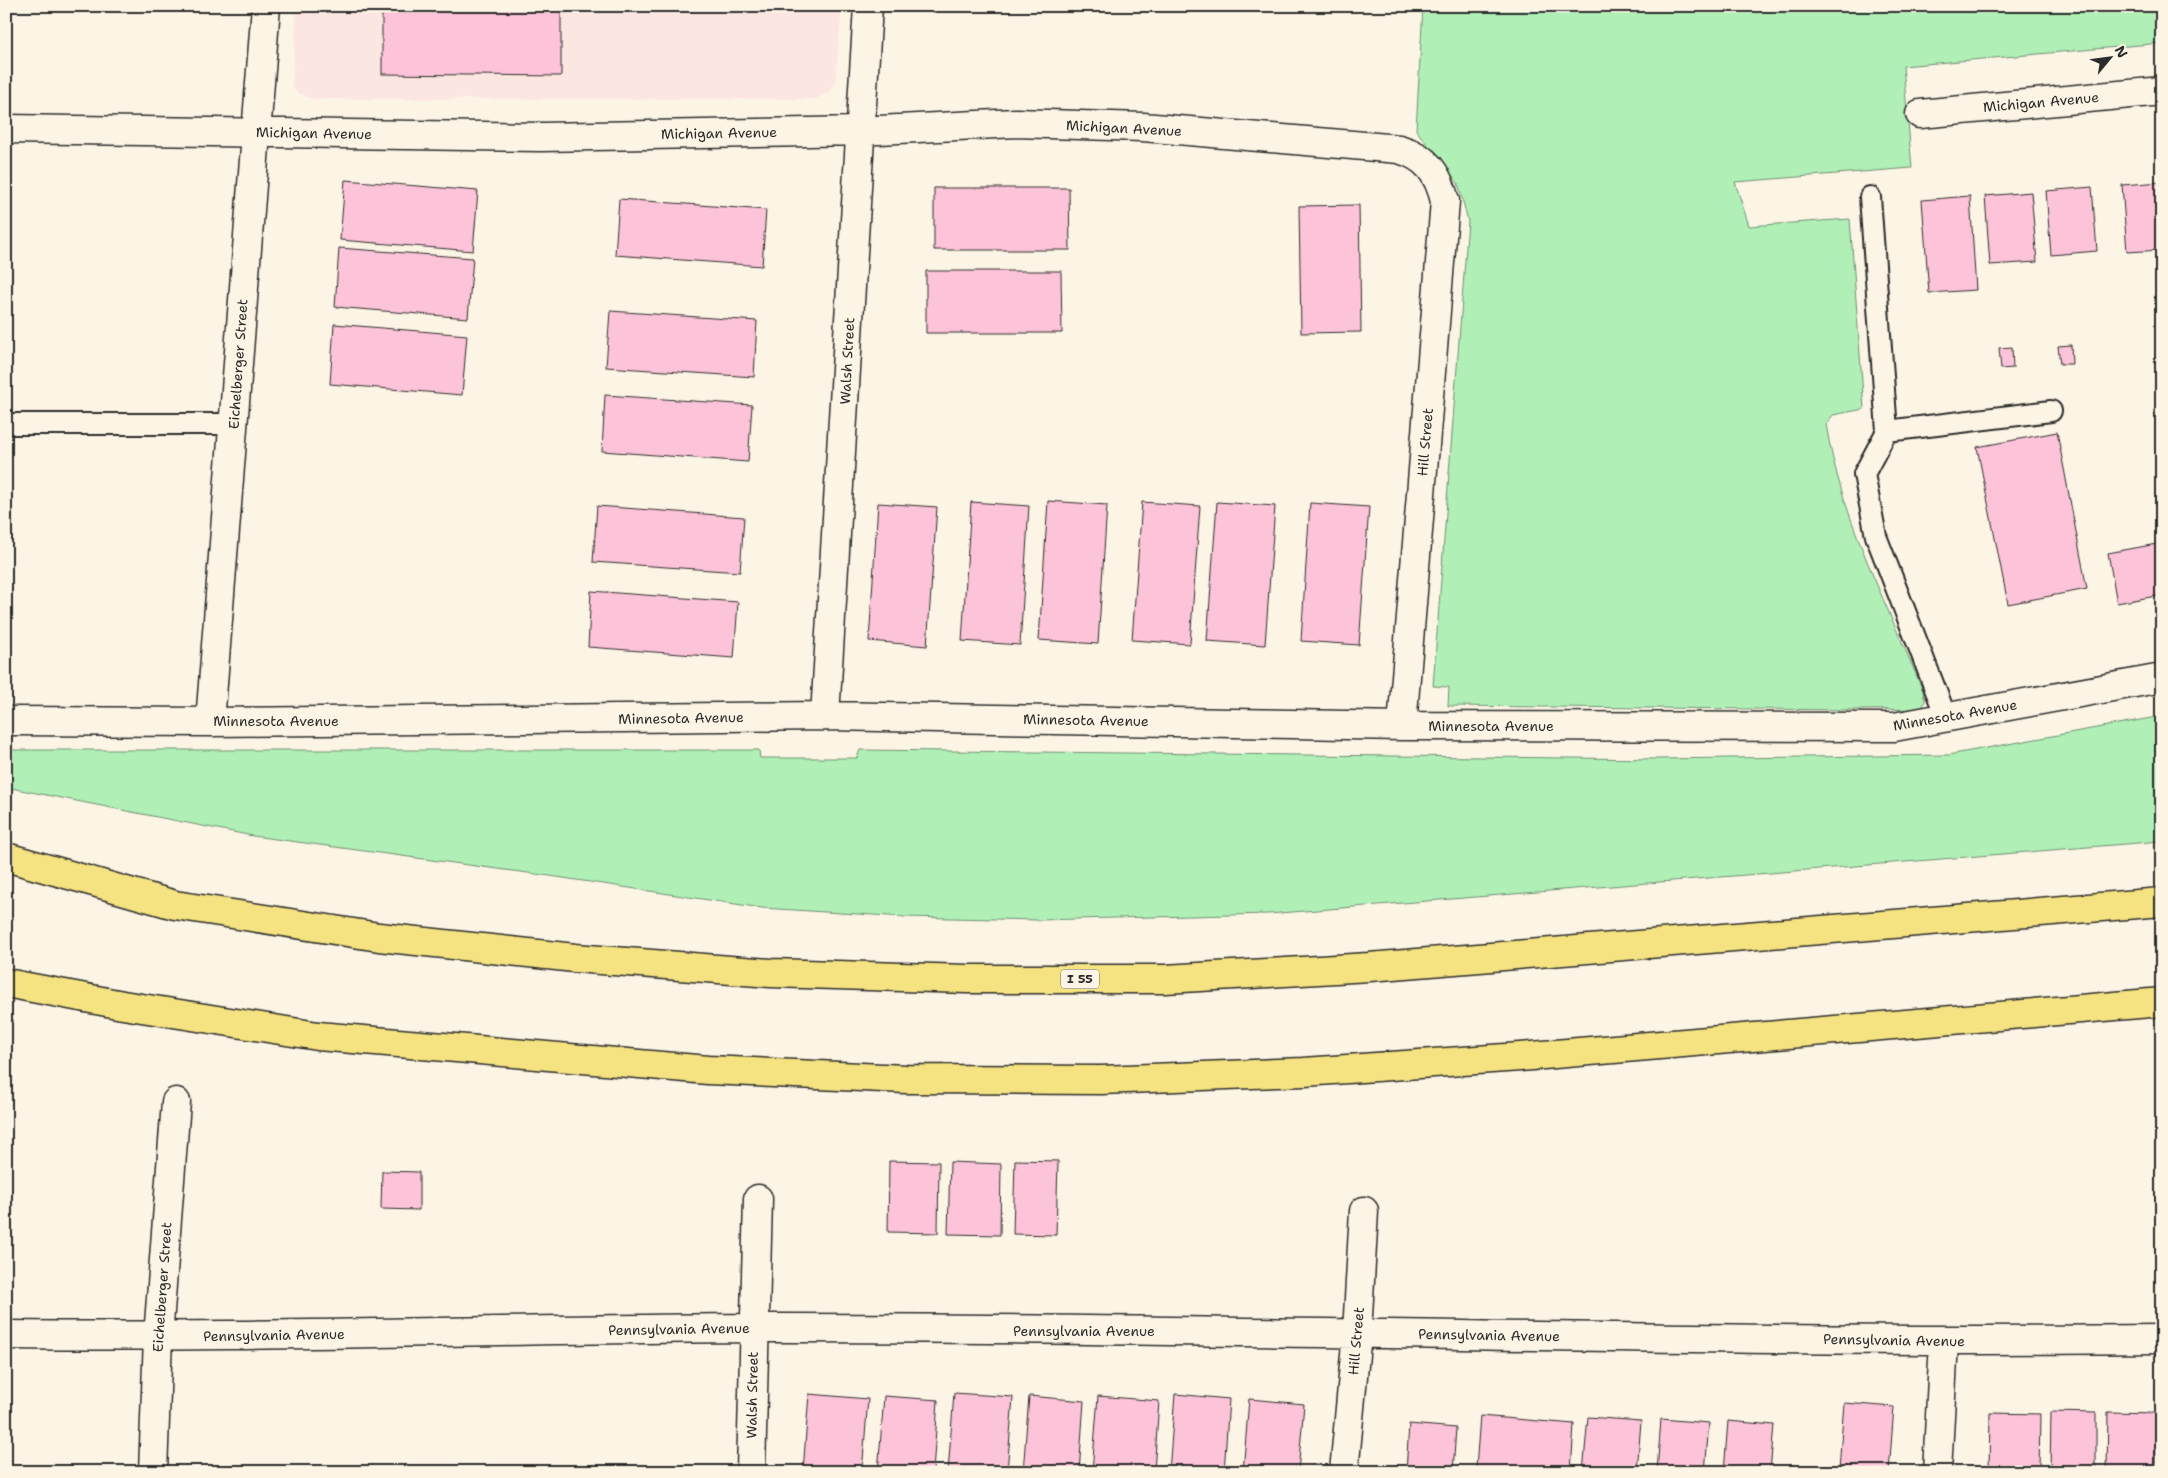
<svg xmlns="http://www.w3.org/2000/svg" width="2168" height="1478" viewBox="0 0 2168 1478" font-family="'Shantell Sans',sans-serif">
	<rect width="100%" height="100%" fill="#fcf5e5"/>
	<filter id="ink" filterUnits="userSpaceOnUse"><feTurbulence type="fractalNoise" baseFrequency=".02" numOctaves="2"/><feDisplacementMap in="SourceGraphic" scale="10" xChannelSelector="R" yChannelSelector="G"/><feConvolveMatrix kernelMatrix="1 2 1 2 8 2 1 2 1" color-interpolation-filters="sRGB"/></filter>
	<g filter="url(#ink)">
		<!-- built -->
		<path fill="#fce6e1" d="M 297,6 L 842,6 L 835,84 L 830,91 L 816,99 L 312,99 L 296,92 L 292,85 Z"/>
		<!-- green -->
		<path fill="#b0f0b7" stroke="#6e8e71" d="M 1423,6 L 2162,6 L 2162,43 L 1903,66 L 1912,168 L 1735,182 L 1749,226 L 1850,219 L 1864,409 L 1833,415 L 1826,424 C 1841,518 1887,604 1923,691 L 1925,701 L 1922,709 L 1855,710 L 1448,706 L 1449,687 L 1433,686 L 1468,221 L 1458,183 L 1416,130 Z
			M 2162,716 L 2162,841 L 1268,914 L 1039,920 L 905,917 L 762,908 L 550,876 L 253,836 L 6,787 L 6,750 L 759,750 L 760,758 L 857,758 L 860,750 L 1658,759 L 1948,755 Z"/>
		<!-- building -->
		<path fill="#fdc4d9" stroke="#2b2b2b" d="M 382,6 L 561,6 L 561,76 L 382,74 Z
			M 345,180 L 478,191 L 473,251 L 340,240 Z
			M 2162,182 L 2162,250 L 2127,252 L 2122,185 Z
			M 2092,187 L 2097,251 L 2051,255 L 2046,191 Z
			M 934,188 L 1069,188 L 1070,250 L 934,250 Z
			M 2031,192 L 2037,262 L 1990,265 L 1985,196 Z
			M 1970,196 L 1976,290 L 1929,293 L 1922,200 Z
			M 619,199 L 766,210 L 762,266 L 615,255 Z
			M 1359,205 L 1361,332 L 1301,333 L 1299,206 Z
			M 339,248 L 473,258 L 468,318 L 335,307 Z
			M 926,271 L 1061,271 L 1062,333 L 926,333 Z
			M 610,311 L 757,321 L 754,377 L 606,367 Z
			M 334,324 L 467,335 L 462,395 L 330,384 Z
			M 2071,345 L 2072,364 L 2060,364 L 2058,346 Z
			M 2012,347 L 2013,368 L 2001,369 L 1999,348 Z
			M 605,395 L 752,405 L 748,462 L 602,451 Z
			M 2057,432 L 2087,589 L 2008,604 L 1977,447 Z
			M 1048,501 L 1107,505 L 1098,644 L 1039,640 Z
			M 971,502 L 1029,506 L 1020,645 L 962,641 Z
			M 1142,502 L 1200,506 L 1190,644 L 1132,640 Z
			M 1217,502 L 1275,506 L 1265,645 L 1207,641 Z
			M 878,503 L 937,507 L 927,646 L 869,641 Z
			M 1310,503 L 1369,507 L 1359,645 L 1301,641 Z
			M 597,506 L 744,517 L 740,572 L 593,562 Z
			M 2162,543 L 2162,595 L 2117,603 L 2108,553 Z
			M 591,591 L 738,602 L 734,658 L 588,647 Z
			M 1015,1160 L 1058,1161 L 1056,1235 L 1013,1234 Z
			M 889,1161 L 939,1162 L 938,1233 L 888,1232 Z
			M 950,1162 L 1001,1164 L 1000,1235 L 948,1234 Z
			M 382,1171 L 419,1172 L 419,1210 L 381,1209 Z
			M 954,1393 L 1013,1397 L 1007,1472 L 948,1472 Z
			M 809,1394 L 868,1399 L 862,1472 L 803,1471 Z
			M 1175,1394 L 1229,1399 L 1224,1472 L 1169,1472 Z
			M 884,1396 L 938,1400 L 933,1472 L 878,1472 Z
			M 1029,1396 L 1084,1401 L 1079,1472 L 1023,1472 Z
			M 1098,1396 L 1159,1401 L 1154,1472 L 1092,1472 Z
			M 1249,1399 L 1304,1404 L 1298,1472 L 1243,1472 Z
			M 1844,1403 L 1894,1407 L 1889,1472 L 1839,1468 Z
			M 2051,1412 L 2096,1413 L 2096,1472 L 2050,1472 Z
			M 2108,1412 L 2157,1413 L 2156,1472 L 2107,1472 Z
			M 1990,1413 L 2040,1414 L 2039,1472 L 1989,1472 Z
			M 1480,1416 L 1574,1424 L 1571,1472 L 1517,1472 L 1476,1468 Z
			M 1588,1417 L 1641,1421 L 1637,1472 L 1583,1472 Z
			M 1661,1419 L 1709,1423 L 1705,1472 L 1657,1472 Z
			M 1728,1421 L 1774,1425 L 1770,1472 L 1724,1472 Z
			M 1409,1424 L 1456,1428 L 1453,1472 L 1406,1472 Z"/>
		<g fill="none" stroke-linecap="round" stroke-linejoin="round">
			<!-- service casing -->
			<g stroke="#2b2b2b" stroke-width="24">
				<path id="service" d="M 1870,197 L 1887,431 L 1864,474 L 1876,536 L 1946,717
					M 6,424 L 234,424
					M 1887,431 L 2051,411"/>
			</g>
			<!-- minor casing -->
			<g stroke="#2b2b2b" stroke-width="31">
				<path id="minor" d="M 1920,114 L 2162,91
					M 6,129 L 541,137 L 859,131 L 1016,123 L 1143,127 L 1399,149 C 1427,157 1438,173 1445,201 L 1402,726
					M 825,716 L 868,6
					M 6,721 L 210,722 L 825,716 L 1402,726 L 1894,727 L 2162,678
					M 210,722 L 266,6
					M 6,1335 C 255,1338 504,1329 754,1328 C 1223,1327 1692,1344 2162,1339
					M 153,1472 L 158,1337 L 176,1102
					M 751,1472 L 758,1199
					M 1344,1472 L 1357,1333 L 1364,1211
					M 1937,1472 L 1944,1341"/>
			</g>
			<!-- motorway casing -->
			<g stroke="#2b2b2b" stroke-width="31">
				<path id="motorway" d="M 6,857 L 175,905 L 379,937 L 575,958 L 771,973 L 967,979 L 1165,979 L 1369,967 L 2162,902
					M 6,983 L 123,1005 L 318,1036 L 708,1070 L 906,1079 L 1101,1080 L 1304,1072 L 1520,1057 L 2162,1002"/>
			</g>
			<!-- service -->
			<use href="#service" stroke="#fcf5e5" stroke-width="20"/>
			<!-- minor -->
			<use href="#minor" stroke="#fcf5e5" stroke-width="28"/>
			<!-- motorway -->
			<use href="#motorway" stroke="#f5e382" stroke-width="28"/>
		</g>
	</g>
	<g text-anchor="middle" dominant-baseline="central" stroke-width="4.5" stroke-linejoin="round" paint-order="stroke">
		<!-- shield labels -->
		<rect fill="#fcf5e5" stroke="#6a6863" stroke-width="1" x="1061" y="969.5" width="38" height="19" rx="4"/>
		<g font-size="12" font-weight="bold" fill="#2b2b2b">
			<text x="1080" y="979">I 55</text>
		</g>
		<!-- street labels -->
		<g font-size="14" fill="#2b2b2b" stroke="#fcf5e5">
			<text transform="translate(2041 102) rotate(-5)">Michigan Avenue</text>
			<text transform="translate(1124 128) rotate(3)">Michigan Avenue</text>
			<text transform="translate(314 133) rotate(1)">Michigan Avenue</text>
			<text transform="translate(719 133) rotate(-1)">Michigan Avenue</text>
			<text transform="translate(847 361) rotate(-87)">Walsh Street</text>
			<text transform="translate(238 364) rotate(-86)">Eichelberger Street</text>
			<text transform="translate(1425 442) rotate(-85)">Hill Street</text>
			<text transform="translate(1955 715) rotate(-10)">Minnesota Avenue</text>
			<text transform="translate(681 718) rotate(-1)">Minnesota Avenue</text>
			<text transform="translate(1086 720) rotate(1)">Minnesota Avenue</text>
			<text x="276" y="721">Minnesota Avenue</text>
			<text x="1491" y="726">Minnesota Avenue</text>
			<text transform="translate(162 1287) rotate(-86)">Eichelberger Street</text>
			<text transform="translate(679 1329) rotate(-1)">Pennsylvania Avenue</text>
			<text x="1084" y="1331">Pennsylvania Avenue</text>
			<text transform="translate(274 1335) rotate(-1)">Pennsylvania Avenue</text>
			<text transform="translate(1489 1335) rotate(1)">Pennsylvania Avenue</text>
			<text transform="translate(1894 1340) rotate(1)">Pennsylvania Avenue</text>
			<text transform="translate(1356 1341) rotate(-85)">Hill Street</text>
			<text transform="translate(752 1395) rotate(-89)">Walsh Street</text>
		</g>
	</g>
	<!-- margin -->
	<rect width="2168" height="1478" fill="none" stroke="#fcf5e5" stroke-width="25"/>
	<rect x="12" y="12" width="2143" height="1453" fill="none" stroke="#2b2b2b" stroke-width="2" filter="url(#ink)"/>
	<!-- north arrow -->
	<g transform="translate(2110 58) rotate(61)" stroke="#fcf5e5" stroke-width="4" paint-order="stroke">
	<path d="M0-4L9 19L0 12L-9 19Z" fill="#2b2b2b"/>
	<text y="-8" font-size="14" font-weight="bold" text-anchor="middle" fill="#2b2b2b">N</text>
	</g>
</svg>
